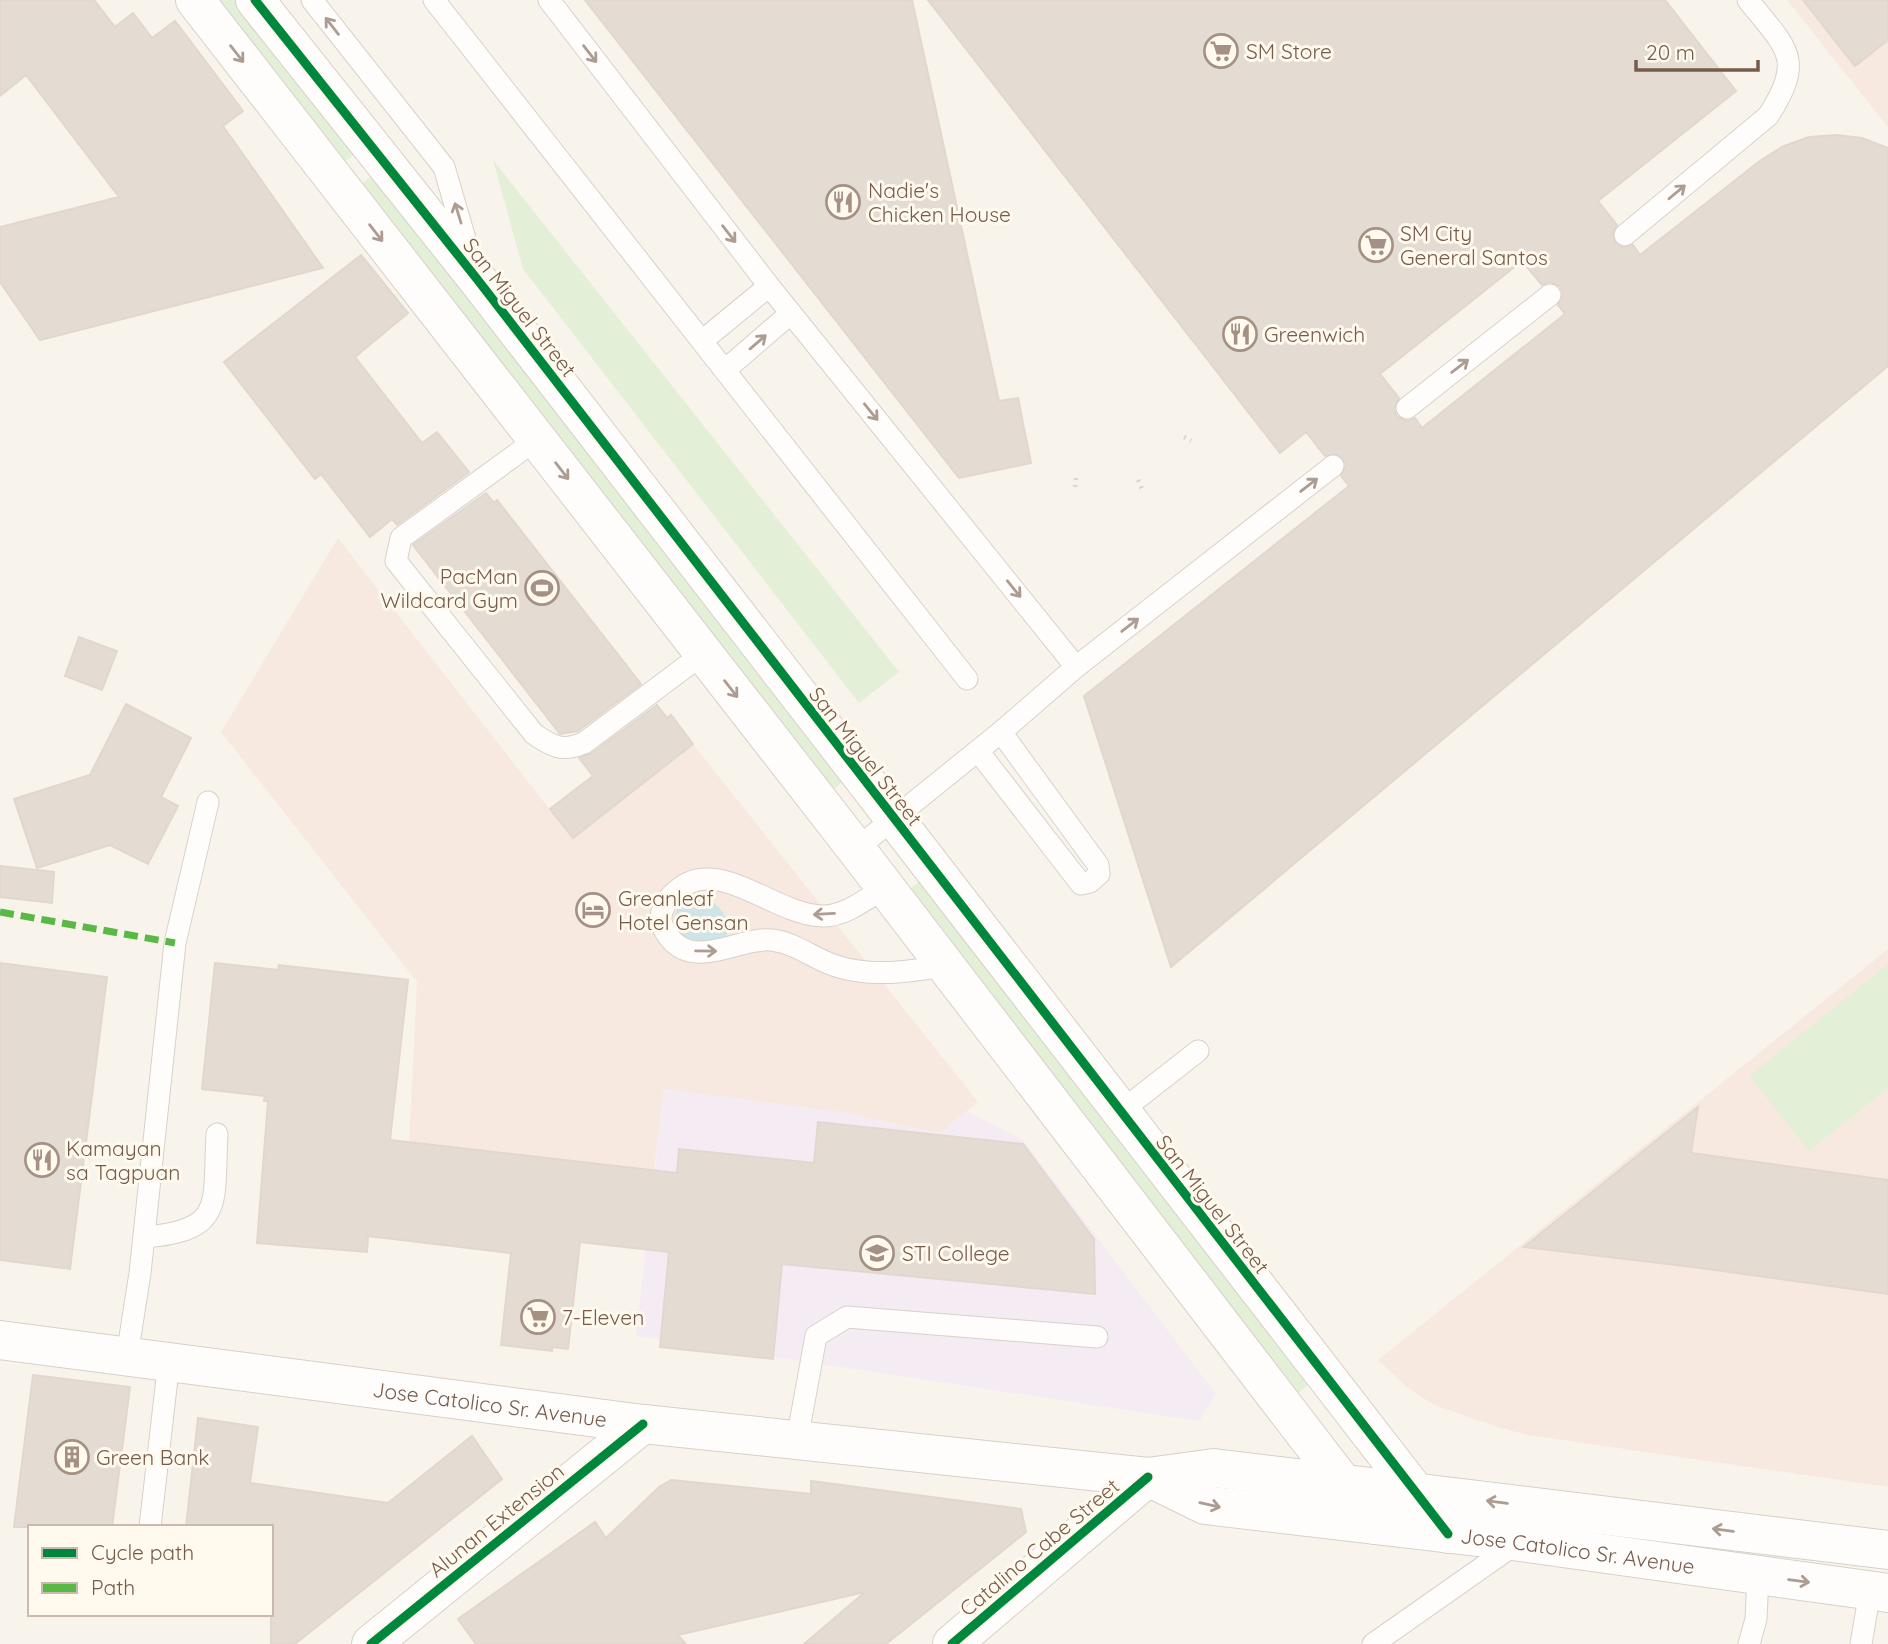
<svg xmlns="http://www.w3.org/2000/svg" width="1888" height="1644" viewBox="0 0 1888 1644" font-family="Quicksand,sans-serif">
	<rect width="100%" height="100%" fill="#f8f4ec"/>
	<!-- commercial -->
	<path fill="#f8e9e0" d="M 1787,0 L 1888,0 L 1888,127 Z
		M 338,538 L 572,838 L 693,744 L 978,1102 L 939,1133 L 839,1112 L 664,1089 L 654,1170 L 409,1142 L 417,982 L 221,732 Z
		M 1888,949 L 1888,1487 L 1528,1435 L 1497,1427 L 1434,1405 L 1408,1388 L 1378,1360 Z"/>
	<!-- education -->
	<path fill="#f5ebf3" d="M 664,1089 L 839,1112 L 939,1133 L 967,1111 L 1023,1140 L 1216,1394 L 1199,1421 L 636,1336 Z"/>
	<!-- green -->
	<path fill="#e4efd7" d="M 217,0 L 235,0 L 355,154 L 344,162 Z
		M 493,160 L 899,672 L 859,703 L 523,269 Z
		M 372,176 L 845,780 L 834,789 L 361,184 Z
		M 920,881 L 1308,1385 L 1297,1394 L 909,890 Z
		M 1888,964 L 1888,1088 L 1809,1151 L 1749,1076 Z"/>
	<!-- water -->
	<path fill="#cde5e8" d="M 703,897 C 721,903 741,930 718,945 C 713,949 703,950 696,952 L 672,927 C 674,907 684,898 703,897 Z"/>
	<!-- building -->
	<path fill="#e4dcd3" stroke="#e1d7ce" stroke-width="2" fill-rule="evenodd" d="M 0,0 L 94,0 L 115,27 L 133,13 L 152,38 L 175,21 L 243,111 L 223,126 L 323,268 L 40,340 L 0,282 L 0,227 L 119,197 L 26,75 L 0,96 Z
		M 585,0 L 912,0 L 999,401 L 1018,398 L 1031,463 L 959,478 Z
		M 928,0 L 1665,0 L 1736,91 L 1598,201 L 1617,225 L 1613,231 L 1615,243 L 1621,247 L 1633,245 L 1640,255 L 1761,160 L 1784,146 L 1809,137 L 1836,135 L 1862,138 L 1888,148 L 1888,366 L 1171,967 L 1084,696 L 1349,486 L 1341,476 L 1346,464 L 1337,454 L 1325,456 L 1306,432 L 1280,453 ZM 1522,261 L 1542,285 L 1549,282 L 1560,286 L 1563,294 L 1558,305 L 1565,314 L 1422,428 L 1415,418 L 1408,421 L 1397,417 L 1394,409 L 1399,398 L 1380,374 Z
		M 1803,0 L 1888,0 L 1888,40 L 1855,66 Z
		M 361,255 L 408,313 L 355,357 L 422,443 L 437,432 L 469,472 L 397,525 L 392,519 L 370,537 L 321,474 L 315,479 L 224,362 Z
		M 486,493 L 494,503 L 497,500 L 641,684 L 578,731 L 560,734 L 413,545 Z
		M 79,637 L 117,651 L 102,690 L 65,676 Z
		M 126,704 L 191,738 L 161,797 L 178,806 L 148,864 L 110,845 L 37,868 L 14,799 L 90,775 Z
		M 657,705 L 667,718 L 671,715 L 693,744 L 573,838 L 550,809 L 593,776 L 579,758 L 592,753 Z
		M 0,866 L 54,872 L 52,903 L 0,897 Z
		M 0,963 L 107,977 L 70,1269 L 0,1260 Z
		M 215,963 L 278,970 L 279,965 L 408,980 L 390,1140 L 677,1173 L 679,1149 L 814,1163 L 818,1122 L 1023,1144 L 1094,1239 L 1095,1294 L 782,1264 L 773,1359 L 660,1347 L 669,1252 L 580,1242 L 568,1349 L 552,1347 L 552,1351 L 501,1345 L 511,1253 L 368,1236 L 367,1252 L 257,1243 L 268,1101 L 264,1101 L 265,1096 L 202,1089 Z
		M 1698,1107 L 1691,1153 L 1888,1180 L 1888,1294 L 1693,1267 L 1524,1247 Z
		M 33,1375 L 130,1387 L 112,1527 L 14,1527 Z
		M 198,1418 L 258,1427 L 250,1483 L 388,1503 L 472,1436 L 502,1479 L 295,1644 L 271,1644 L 271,1527 L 186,1527 Z
		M 671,1480 L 811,1494 L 811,1481 L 1021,1509 L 1026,1532 L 886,1644 L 804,1644 L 865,1592 L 678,1635 L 686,1644 L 476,1644 L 458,1619 L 595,1522 L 606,1538 L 659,1487 Z"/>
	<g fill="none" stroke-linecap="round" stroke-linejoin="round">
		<!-- lane casing -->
		<g stroke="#d7d1ca" stroke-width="23">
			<path id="lane" d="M 312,0 L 444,167 L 470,256
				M 434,0 L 967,679
				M 549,0 L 769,286 L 1076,667
				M 1625,235 L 1768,116 C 1806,58 1786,48 1748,0
				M 702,341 L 769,286
				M 725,370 L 791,313
				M 1407,408 L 1550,295
				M 537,439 L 401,538 L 396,561 L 534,734 C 553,747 562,752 584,743 L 704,653
				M 978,751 L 1081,884 L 1090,882 L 1099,874 L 1098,865 L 1001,732
				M 856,849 L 1001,732 L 1076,667 L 1333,466
				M 886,887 C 867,898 846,916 824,916 C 782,916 737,872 697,880 C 685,883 673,892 667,901 C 661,911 658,920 665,931 C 690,975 738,936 772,940 C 796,943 814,959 836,966 C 873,978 909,971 946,966
				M 1120,1112 L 1198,1051
				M 144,1237 C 226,1231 213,1203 217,1134
				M 127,1356 L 140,1273 L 175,943 L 208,802
				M 797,1440 L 816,1336 L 847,1317 L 1097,1337
				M 150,1527 L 169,1361
				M 1373,1644 L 1517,1543
				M 1749,1644 L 1756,1619 L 1758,1576
				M 1861,1644 L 1870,1591"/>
		</g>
		<!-- street casing -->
		<g stroke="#d7d1ca" stroke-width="40">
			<path id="street" d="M 371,1644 L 643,1424"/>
		</g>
		<!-- secondary casing -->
		<g stroke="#d7d0c8" stroke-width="40">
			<g id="secondary">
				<path d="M 195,0 L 856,849 L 1375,1525"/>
				<path d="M 255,0 L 477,279 L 1448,1534"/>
				<path id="s1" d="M 0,1340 L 643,1424 L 1148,1477 L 1214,1468 L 1888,1550"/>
				<path id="s2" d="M 1148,1477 L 1205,1505 L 1520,1542 L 1888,1593"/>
				<path d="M 952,1644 L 1148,1477"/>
			</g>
		</g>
		<!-- path -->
		<path stroke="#dad3ce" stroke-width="4.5" stroke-dasharray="2 5" stroke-linecap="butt" d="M 1184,437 L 1191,441
			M 1138,480 L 1142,489
			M 1075,487 L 1076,478"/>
		<!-- lane -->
		<use href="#lane" stroke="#fefdfc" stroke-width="21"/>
		<!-- street -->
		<use href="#street" stroke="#fefdfc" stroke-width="38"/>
		<!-- secondary -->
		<use href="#secondary" stroke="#fefdfc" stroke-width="38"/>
		<!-- quiet -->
		<path stroke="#58b947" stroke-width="7" stroke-dasharray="14 7" stroke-linecap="butt" d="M 0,912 L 175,943"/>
		<!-- cycleway casing -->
		<g stroke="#fff9ee" stroke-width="13">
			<path id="cycleway" d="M 255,0 L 477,279 L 1448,1534
				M 371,1644 L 643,1424
				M 952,1644 L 1148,1477"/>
		</g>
		<!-- cycleway -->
		<use href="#cycleway" stroke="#00873e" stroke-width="9"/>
	</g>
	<!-- one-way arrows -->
	<defs><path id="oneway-shaft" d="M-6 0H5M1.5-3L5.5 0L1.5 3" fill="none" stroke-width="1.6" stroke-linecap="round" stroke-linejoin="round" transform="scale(1.75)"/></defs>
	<g stroke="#ad9c92">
		<use href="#oneway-shaft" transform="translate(332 26) rotate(-128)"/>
		<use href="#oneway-shaft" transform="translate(237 54) rotate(52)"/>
		<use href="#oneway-shaft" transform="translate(590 54) rotate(52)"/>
		<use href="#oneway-shaft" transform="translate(1677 192) rotate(-40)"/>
		<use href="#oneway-shaft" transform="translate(458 213) rotate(-107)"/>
		<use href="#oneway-shaft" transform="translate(376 233) rotate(52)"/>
		<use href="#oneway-shaft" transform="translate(729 234) rotate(52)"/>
		<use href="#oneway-shaft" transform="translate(758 342) rotate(-41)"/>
		<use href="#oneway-shaft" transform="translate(1460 366) rotate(-38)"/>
		<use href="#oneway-shaft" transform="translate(871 412) rotate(51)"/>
		<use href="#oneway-shaft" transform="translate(562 471) rotate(52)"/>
		<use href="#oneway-shaft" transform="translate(1309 485) rotate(-38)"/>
		<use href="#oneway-shaft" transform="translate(1014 589) rotate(51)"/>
		<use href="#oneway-shaft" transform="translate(1130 625) rotate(-38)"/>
		<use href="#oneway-shaft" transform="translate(731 689) rotate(52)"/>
		<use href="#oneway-shaft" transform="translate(824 914) rotate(177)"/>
		<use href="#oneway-shaft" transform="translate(706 951) rotate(1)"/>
		<use href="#oneway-shaft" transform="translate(1497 1502) rotate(-173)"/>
		<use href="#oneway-shaft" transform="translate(1210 1505) rotate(13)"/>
		<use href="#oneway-shaft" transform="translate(1723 1530) rotate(-173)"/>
		<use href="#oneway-shaft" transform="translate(1799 1581) rotate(8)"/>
	</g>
	<!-- icons -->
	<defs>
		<g id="supermarket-ring" transform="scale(1.75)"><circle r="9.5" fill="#fff9ee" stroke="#a49183" stroke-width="1.5"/><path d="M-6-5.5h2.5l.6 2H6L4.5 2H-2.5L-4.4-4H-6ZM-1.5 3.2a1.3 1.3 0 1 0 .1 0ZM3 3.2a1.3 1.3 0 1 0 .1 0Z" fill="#a49183"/></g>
		<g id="restaurant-ring" transform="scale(1.75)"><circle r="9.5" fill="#fff9ee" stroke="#a49183" stroke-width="1.5"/><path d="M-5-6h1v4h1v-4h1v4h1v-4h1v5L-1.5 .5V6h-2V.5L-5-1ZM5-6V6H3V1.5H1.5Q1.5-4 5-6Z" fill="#a49183"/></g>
		<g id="stadium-ring" transform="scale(1.75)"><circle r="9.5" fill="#fff9ee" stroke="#a49183" stroke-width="1.5"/><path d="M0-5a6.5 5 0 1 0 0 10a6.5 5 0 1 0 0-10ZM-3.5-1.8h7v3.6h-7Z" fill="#a49183"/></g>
		<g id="hotel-ring" transform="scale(1.75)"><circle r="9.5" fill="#fff9ee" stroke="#a49183" stroke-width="1.5"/><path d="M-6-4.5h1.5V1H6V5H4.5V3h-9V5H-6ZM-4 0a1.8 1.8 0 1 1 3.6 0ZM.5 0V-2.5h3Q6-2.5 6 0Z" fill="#a49183"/></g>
		<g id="university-ring" transform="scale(1.75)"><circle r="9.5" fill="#fff9ee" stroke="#a49183" stroke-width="1.5"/><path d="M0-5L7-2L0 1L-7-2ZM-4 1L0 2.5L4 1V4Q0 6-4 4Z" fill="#a49183"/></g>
		<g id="building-ring" transform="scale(1.75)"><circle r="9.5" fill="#fff9ee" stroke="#a49183" stroke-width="1.5"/><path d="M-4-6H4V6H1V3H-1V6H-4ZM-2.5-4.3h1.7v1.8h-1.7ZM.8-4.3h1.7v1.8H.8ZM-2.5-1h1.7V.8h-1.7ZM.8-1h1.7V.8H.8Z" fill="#a49183"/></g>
	</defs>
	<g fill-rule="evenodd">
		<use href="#supermarket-ring" x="1221" y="51"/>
		<use href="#restaurant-ring" x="843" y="202"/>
		<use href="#supermarket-ring" x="1376" y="245"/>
		<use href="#restaurant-ring" x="1240" y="334"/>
		<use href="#stadium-ring" x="542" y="588"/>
		<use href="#hotel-ring" x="593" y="910"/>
		<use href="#restaurant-ring" x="42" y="1160"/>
		<use href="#university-ring" x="877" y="1253"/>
		<use href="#supermarket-ring" x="538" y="1317"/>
		<use href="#building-ring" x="72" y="1457"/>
	</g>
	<g text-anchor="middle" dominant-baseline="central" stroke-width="6" stroke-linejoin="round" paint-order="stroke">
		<!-- poi labels -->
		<g font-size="21" fill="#775c4b" stroke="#fff9ee" text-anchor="start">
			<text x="1246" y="51">SM Store</text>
			<text x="868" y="190">Nadie's<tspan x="868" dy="24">Chicken House</tspan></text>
			<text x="1400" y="233">SM City<tspan x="1400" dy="24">General Santos</tspan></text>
			<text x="1264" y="334">Greenwich</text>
			<text x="518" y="576" text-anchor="end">PacMan<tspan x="518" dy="24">Wildcard Gym</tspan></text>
			<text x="618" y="898">Greanleaf<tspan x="618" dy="24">Hotel Gensan</tspan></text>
			<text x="66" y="1148">Kamayan<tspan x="66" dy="24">sa Tagpuan</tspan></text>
			<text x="902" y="1253">STI College</text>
			<text x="562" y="1317">7-Eleven</text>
			<text x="96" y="1457">Green Bank</text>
		</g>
		<!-- street labels -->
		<g font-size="21" fill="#775c4b" stroke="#fff9ee">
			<text transform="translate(520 307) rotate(52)">San Miguel Street</text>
			<text transform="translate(866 756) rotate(52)">San Miguel Street</text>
			<text transform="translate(1213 1204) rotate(52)">San Miguel Street</text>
			<text stroke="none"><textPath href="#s1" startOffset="494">Jose Catolico Sr. Avenue</textPath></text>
			<text transform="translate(496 1520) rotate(-39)">Alunan Extension</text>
			<text transform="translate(1039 1547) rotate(-40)">Catalino Cabe Street</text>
			<text stroke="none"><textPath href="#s2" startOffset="439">Jose Catolico Sr. Avenue</textPath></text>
		</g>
	</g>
	<!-- legend -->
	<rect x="28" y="1525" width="245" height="91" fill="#fff9ee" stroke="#c9baad" stroke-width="2"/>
	<rect x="42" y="1548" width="35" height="10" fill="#00873e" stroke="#c9baad" stroke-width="2"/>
	<text x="91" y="1560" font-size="21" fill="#775c4b">Cycle path</text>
	<rect x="42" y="1583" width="35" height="10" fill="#58b947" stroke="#c9baad" stroke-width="2"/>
	<text x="91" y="1595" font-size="21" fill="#775c4b">Path</text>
	<!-- scale -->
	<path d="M1636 60v10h122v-10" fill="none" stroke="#775c4b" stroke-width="3.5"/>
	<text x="1646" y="60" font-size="21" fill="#775c4b" stroke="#fff9ee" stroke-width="5" paint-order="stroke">20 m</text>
</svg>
